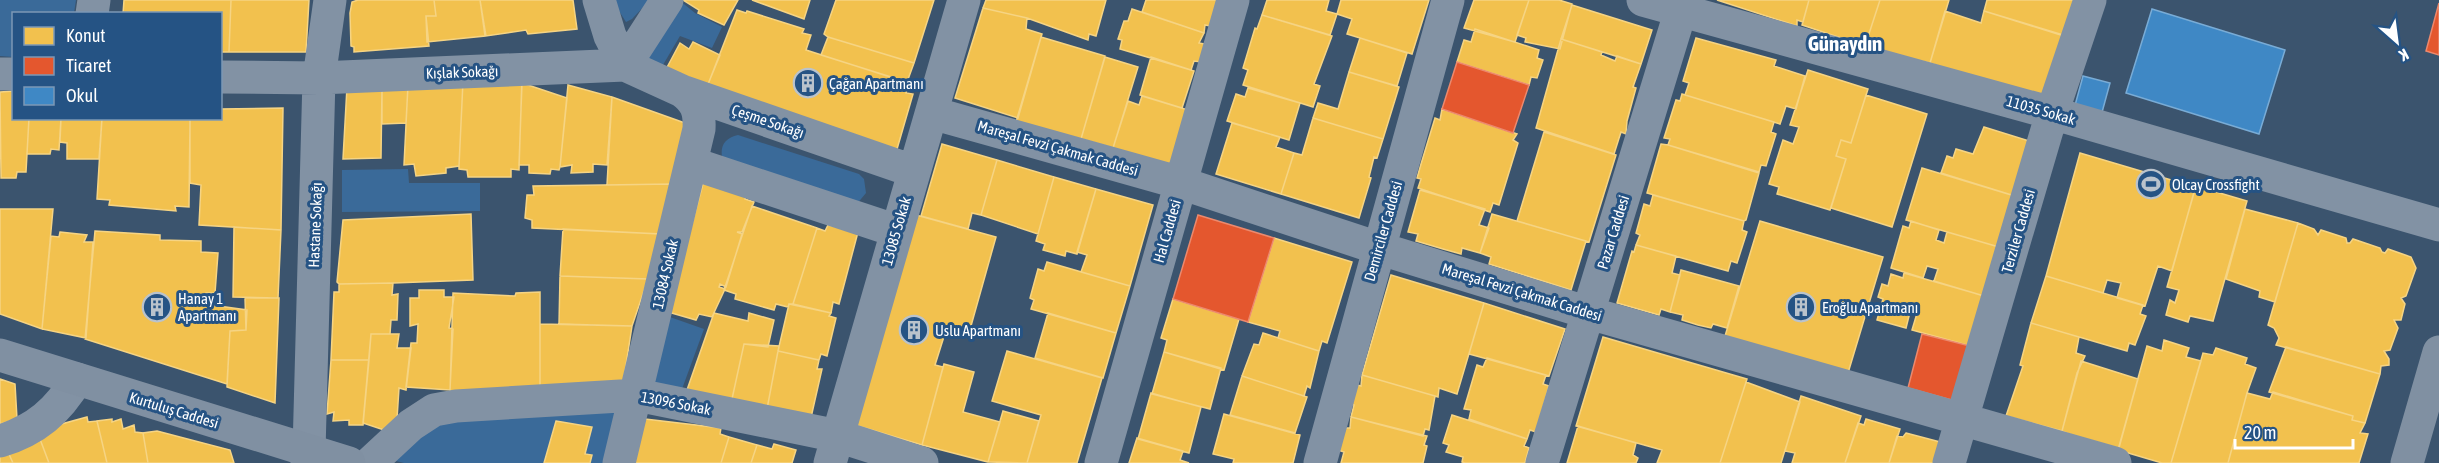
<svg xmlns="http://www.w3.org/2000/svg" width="2439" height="463" viewBox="0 0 2439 463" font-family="'Asap Condensed',sans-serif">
	<rect width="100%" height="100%" fill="#3b546e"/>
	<!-- green -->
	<path fill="#3a6a99" d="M 0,0 L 76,0 L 74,13 L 14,14 L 13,57 L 0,56 Z
		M 612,0 L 650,0 L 632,19 L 626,22 Z
		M 679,0 L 695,13 L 722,27 L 712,48 L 680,36 L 660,70 L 636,59 Z
		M 738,135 L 859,174 L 864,179 L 866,193 L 856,205 L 723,161 C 719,147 724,138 738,135 Z
		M 408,169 L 409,183 L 480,183 L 480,211 L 342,212 L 342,170 Z
		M 667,316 L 704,329 L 682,389 L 648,384 Z
		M 627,404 L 611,463 L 404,463 L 392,460 L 411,443 L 442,423 Z"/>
	<!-- homes -->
	<path fill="#f2c14e" stroke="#f6d483" stroke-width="1.5" d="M 124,0 L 231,0 L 229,52 L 220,52 L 220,14 L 123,14 Z
		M 231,0 L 309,0 L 306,52 L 229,52 Z
		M 358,0 L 434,0 L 436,16 L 426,16 L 429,46 L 354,52 L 354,47 L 351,46 L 350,13 L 352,2 Z
		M 434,0 L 480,0 L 485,36 L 427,42 L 426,16 L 436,16 Z
		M 480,0 L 573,0 L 577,29 L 528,34 L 526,30 L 486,36 Z
		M 683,0 L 738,0 L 724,25 L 698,13 L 699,10 Z
		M 752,0 L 810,0 L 804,19 Z
		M 836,0 L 934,0 L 914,63 L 828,37 L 824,34 Z
		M 986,0 L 1106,0 L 1096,36 L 1089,34 L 1088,40 L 1027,18 L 983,8 Z
		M 1146,0 L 1218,0 L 1210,26 L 1205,25 L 1204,33 L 1142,12 Z
		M 1267,0 L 1329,0 L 1326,11 L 1337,14 L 1330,35 L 1262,15 Z
		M 1341,0 L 1429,0 L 1412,54 L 1347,34 L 1352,19 L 1337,14 Z
		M 1474,0 L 1529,0 L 1515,42 L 1464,28 Z
		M 1529,0 L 1559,0 L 1572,4 L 1560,49 L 1525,42 L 1526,38 L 1517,35 Z
		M 1717,0 L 1809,0 L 1803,22 L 1797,20 L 1797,26 Z
		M 1809,0 L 1880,0 L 1865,46 L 1802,25 Z
		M 1880,0 L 1949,0 L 1930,63 L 1878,52 L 1875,46 L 1866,43 Z
		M 1987,0 L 2074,0 L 2064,36 L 1984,11 Z
		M 1572,5 L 1652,30 L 1641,64 L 1561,39 Z
		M 983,8 L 1027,18 L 1026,29 L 1042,34 L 1018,118 L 955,98 Z
		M 1132,9 L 1204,33 L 1199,43 L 1205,44 L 1201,62 L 1194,61 L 1191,70 L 1120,49 L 1122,40 L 1118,39 L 1124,21 L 1128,21 Z
		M 737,10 L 746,13 L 747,11 L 804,29 L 802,33 L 811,35 L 806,50 L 909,83 L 906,93 L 913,94 L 895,156 L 705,92 Z
		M 1945,11 L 1981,23 L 1984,11 L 2070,37 L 2056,89 L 2035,100 L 1930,63 Z
		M 1262,15 L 1332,36 L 1314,84 L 1320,86 L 1313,107 L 1243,85 L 1248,70 L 1243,68 L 1255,28 L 1257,29 Z
		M 1475,29 L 1539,50 L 1537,58 L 1543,60 L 1537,78 L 1531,77 L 1529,85 L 1457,62 L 1464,40 L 1471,42 Z
		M 828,37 L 914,63 L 907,82 L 821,55 Z
		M 1041,37 L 1105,56 L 1081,139 L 1016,122 Z
		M 1360,38 L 1407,53 L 1397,86 L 1349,72 Z
		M 1696,38 L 1776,60 L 1774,66 L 1805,76 L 1796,109 L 1786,106 L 1780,124 L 1685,95 L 1689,83 L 1683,81 Z
		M 1561,39 L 1602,52 L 1601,55 L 1615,61 L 1617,56 L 1641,64 L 1633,87 L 1636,88 L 1627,121 L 1626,134 L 1621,132 L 1614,154 L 1536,128 Z
		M 693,42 L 720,55 L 706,89 L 664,73 L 680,43 L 689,49 Z
		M 1105,57 L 1138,67 L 1113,148 L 1081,139 Z
		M 1151,57 L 1194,71 L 1182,108 L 1140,95 Z
		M 1808,70 L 1868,89 L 1851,143 L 1841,140 L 1836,156 L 1846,159 L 1830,210 L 1777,194 L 1779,187 L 1769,184 L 1783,140 L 1793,144 L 1799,127 L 1790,125 Z
		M 1349,72 L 1399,87 L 1383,139 L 1313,118 L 1318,103 L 1338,109 Z
		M 522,76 L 519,170 L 511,169 L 511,177 L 468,177 L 467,170 L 459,169 L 459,166 L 463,81 Z
		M 463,81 L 459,166 L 446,168 L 446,173 L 416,176 L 414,164 L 404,165 L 408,85 Z
		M 522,83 L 567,98 L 560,167 L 559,170 L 551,169 L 550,174 L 529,173 L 529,165 L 519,165 Z
		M 382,85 L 381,158 L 343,159 L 347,87 Z
		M 382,85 L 408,85 L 406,123 L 382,124 Z
		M 568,85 L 612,97 L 607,165 L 593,164 L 593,172 L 571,173 L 572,165 L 560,167 Z
		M 1248,88 L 1300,103 L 1289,140 L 1227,121 L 1236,94 L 1245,97 Z
		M 14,91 L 14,118 L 29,118 L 26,172 L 17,172 L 16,178 L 1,178 L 0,92 Z
		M 1682,94 L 1774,122 L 1771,132 L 1776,134 L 1766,166 L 1761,165 L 1759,172 L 1668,145 L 1670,139 L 1664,138 L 1676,100 L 1680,101 Z
		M 1866,95 L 1927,114 L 1892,227 L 1831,208 L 1846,159 L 1836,156 L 1841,140 L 1851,143 Z
		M 1142,96 L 1188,110 L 1171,168 L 1113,148 L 1128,101 L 1139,105 Z
		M 612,97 L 685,123 L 671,184 L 607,185 Z
		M 283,108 L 281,230 L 199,225 L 201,185 L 190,183 L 190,118 L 220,118 L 220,109 Z
		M 1442,109 L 1517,134 L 1513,140 L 1518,143 L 1499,205 L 1493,203 L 1490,212 L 1418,188 L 1421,179 L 1417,178 L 1421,164 L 1435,118 L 1440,120 Z
		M 29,118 L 61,118 L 59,150 L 51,149 L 50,154 L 27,154 Z
		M 61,118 L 102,118 L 99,159 L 67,159 L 67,143 L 60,142 Z
		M 102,118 L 190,118 L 189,207 L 175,206 L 176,211 L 109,205 L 110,200 L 97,199 Z
		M 1313,118 L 1383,139 L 1377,158 L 1374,157 L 1369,177 L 1371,178 L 1359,218 L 1281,194 L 1294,153 L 1302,155 Z
		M 1232,123 L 1280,137 L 1276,147 L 1294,153 L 1281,194 L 1216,174 Z
		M 1984,127 L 2039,144 L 2018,197 L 1941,173 L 1947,156 L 1953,158 L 1956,149 L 1973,154 Z
		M 1544,132 L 1616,155 L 1589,242 L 1517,221 Z
		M 942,144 L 997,160 L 981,215 L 972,213 L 968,229 L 921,216 Z
		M 1661,144 L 1668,145 L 1759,173 L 1746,220 L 1744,221 L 1647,193 Z
		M 2080,153 L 2185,184 L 2184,190 L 2194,192 L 2172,271 L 2158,266 L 2145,306 L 2117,298 L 2121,283 L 2107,280 L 2103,293 L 2046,276 Z
		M 997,160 L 1054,177 L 1038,234 L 981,215 Z
		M 1922,168 L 2018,197 L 1999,247 L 1906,220 Z
		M 1054,177 L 1096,189 L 1077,254 L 1066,251 L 1065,256 L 1043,250 L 1045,244 L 1036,241 Z
		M 704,180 L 747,193 L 745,199 L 754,202 L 742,232 L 737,232 L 742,234 L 726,287 L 720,284 L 719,287 L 725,289 L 712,317 L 699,314 L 696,320 L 668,312 Z
		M 673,184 L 660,234 L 532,228 L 532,220 L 525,218 L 527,195 L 534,195 L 533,186 Z
		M 2196,186 L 2247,201 L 2213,321 L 2190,316 L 2188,322 L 2166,315 L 2170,300 L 2175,303 L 2179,290 L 2167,287 Z
		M 1096,189 L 1153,205 L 1130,286 L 1081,272 L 1087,255 L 1077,252 Z
		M 1420,190 L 1485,209 L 1479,225 L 1489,228 L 1480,253 L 1462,248 L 1461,254 L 1443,249 L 1416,241 L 1418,234 L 1408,232 Z
		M 1653,195 L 1744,221 L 1742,230 L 1747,232 L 1737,263 L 1731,261 L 1728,271 L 1636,245 L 1640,235 L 1636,233 L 1644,204 L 1650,206 Z
		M 752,206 L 817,228 L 793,304 L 789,304 L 788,307 L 776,304 L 774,310 L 735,299 L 736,294 L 724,290 Z
		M 0,209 L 53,209 L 42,329 L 0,314 Z
		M 2245,209 L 2298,223 L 2275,302 L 2259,297 L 2260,291 L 2226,279 Z
		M 471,214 L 473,280 L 393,283 L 339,284 L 337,282 L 343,220 Z
		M 1492,214 L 1586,241 L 1571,290 L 1489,264 L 1491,257 L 1480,253 Z
		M 916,215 L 996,237 L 969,333 L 947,327 L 935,365 L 943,367 L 922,445 L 855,425 Z
		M 1760,221 L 1883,257 L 1848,373 L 1725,336 Z
		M 1911,221 L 1939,230 L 1936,240 L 1944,243 L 1947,232 L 1999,247 L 1984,296 L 1934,281 L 1938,269 L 1927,266 L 1923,278 L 1891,268 L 1903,226 L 1909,228 Z
		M 2298,223 L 2314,229 L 2318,235 L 2321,230 L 2346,238 L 2347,243 L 2350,243 L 2353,239 L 2380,248 L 2382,252 L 2385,253 L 2388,249 L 2411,257 L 2416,268 L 2406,296 L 2401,298 L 2405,304 L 2401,320 L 2394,320 L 2398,328 L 2390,350 L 2384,351 L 2389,359 L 2389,365 L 2381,366 L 2380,374 L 2276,345 L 2279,338 L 2274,328 L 2268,325 Z
		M 828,225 L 858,232 L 839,304 L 833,302 L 831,313 L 793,304 L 817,228 L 825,231 Z
		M 234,227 L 281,230 L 278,298 L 233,297 Z
		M 563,229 L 660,234 L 648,279 L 560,276 Z
		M 95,231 L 160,235 L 160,240 L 201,241 L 201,252 L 218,253 L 215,293 L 206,293 L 204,304 L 247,310 L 246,330 L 230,331 L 227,384 L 85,339 Z
		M 60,232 L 87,235 L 84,242 L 93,242 L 86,338 L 42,329 L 51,236 L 59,237 Z
		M 1274,238 L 1352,262 L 1327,343 L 1322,341 L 1319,351 L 1278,338 L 1280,331 L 1248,322 Z
		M 1636,245 L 1676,256 L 1672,273 L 1680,275 L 1670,312 L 1661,309 L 1659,315 L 1617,303 L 1632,251 L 1634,252 Z
		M 1047,262 L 1130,286 L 1116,333 L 1031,309 L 1034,300 L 1030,298 L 1038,269 L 1044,271 Z
		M 1681,270 L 1739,286 L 1727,328 L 1713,324 L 1711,328 L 1698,325 L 1682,320 L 1683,315 L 1670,312 Z
		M 1904,273 L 1988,297 L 1974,347 L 1912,330 L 1918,310 L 1911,308 L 1906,328 L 1877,320 L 1883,299 L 1878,297 L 1882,284 L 1888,286 L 1891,274 L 1903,278 Z
		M 1391,275 L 1484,303 L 1457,394 L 1439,388 L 1438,397 L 1435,396 L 1362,375 Z
		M 560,276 L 648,279 L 632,326 L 559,324 Z
		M 2046,276 L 2143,305 L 2140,314 L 2146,316 L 2135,345 L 2129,343 L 2127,351 L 2031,323 Z
		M 393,283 L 392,295 L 398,294 L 397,320 L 391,320 L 390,334 L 371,334 L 369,360 L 331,360 L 334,292 L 339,292 L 339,284 Z
		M 419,290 L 444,290 L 444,297 L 454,297 L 449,328 L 453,329 L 450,390 L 406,387 L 411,343 L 417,343 L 418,324 L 410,326 L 410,298 L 419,298 Z
		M 540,292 L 540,391 L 450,392 L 453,293 L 515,296 L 516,293 Z
		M 245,298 L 279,298 L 275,403 L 227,387 L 230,331 L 246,330 Z
		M 1173,299 L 1239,319 L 1224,370 L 1164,352 L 1167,340 L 1161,338 Z
		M 1484,303 L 1565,329 L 1549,376 L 1469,354 Z
		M 789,304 L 831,313 L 829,316 L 836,318 L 827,356 L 821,354 L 819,360 L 778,351 Z
		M 714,313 L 748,321 L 749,313 L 774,320 L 768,347 L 744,344 L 732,399 L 687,390 Z
		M 1048,313 L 1116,333 L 1103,378 L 1035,358 Z
		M 2031,323 L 2079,337 L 2076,353 L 2085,356 L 2077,373 L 2062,431 L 2006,416 L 2023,366 L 2020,365 Z
		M 540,324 L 632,326 L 622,391 L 540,391 Z
		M 1263,333 L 1319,351 L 1310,388 L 1307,386 L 1304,396 L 1242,376 L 1254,344 L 1259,345 Z
		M 371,334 L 399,334 L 397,348 L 411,348 L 406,390 L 399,388 L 396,434 L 363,423 Z
		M 1603,337 L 1747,379 L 1720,463 L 1657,463 L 1662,450 L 1576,426 Z
		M 2164,340 L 2189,348 L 2186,357 L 2201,361 L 2171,463 L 2162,463 L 2118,450 L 2147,346 L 2162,351 Z
		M 744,344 L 779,346 L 767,409 L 732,399 Z
		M 2286,347 L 2380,374 L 2365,423 L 2352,420 L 2353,416 L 2269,392 Z
		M 2216,348 L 2247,358 L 2245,364 L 2256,368 L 2247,393 L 2228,463 L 2171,463 L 2203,353 L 2213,355 Z
		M 778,351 L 819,360 L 817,369 L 822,369 L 810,422 L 767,409 Z
		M 1007,351 L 1102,378 L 1077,463 L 1027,463 L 1041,415 L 992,401 Z
		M 1164,352 L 1221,368 L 1210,409 L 1152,394 Z
		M 1487,358 L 1546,375 L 1543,384 L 1549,386 L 1536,432 L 1530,430 L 1527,439 L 1469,419 L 1471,410 L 1464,409 L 1477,365 L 1483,367 Z
		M 331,360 L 369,360 L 363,425 L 349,425 L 349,420 L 333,421 L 334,412 L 327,414 Z
		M 2081,361 L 2138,379 L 2117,455 L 2062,431 Z
		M 944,364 L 974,372 L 963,412 L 1000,422 L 988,462 L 922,445 Z
		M 1362,375 L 1435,396 L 1429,430 L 1425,429 L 1423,436 L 1351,417 L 1354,405 L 1351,404 L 1357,385 L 1361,386 Z
		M 1242,376 L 1307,397 L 1295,433 L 1230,415 Z
		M 0,379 L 15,384 L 17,419 L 0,424 Z
		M 1746,382 L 1800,402 L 1781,463 L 1720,463 Z
		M 2273,392 L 2353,416 L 2352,420 L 2365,423 L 2360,433 L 2368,434 L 2359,463 L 2228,463 L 2247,393 L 2270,399 Z
		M 1151,393 L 1201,407 L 1189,453 L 1138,439 Z
		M 1801,396 L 1861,416 L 1845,463 L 1792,463 L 1795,453 L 1785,451 Z
		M 1003,411 L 1039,421 L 1027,463 L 988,462 Z
		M 1224,414 L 1300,435 L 1293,463 L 1233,463 L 1234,459 L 1213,454 Z
		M 1452,415 L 1527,439 L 1524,446 L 1529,448 L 1525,463 L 1465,463 L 1462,462 L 1463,457 L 1446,452 L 1449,445 L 1443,443 Z
		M 87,417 L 88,422 L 97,421 L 107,463 L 49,463 L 40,439 L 47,428 Z
		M 1351,417 L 1427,436 L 1424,445 L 1427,446 L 1423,463 L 1341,463 L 1344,452 L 1338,450 L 1345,428 L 1350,428 Z
		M 112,419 L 112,422 L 121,419 L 123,429 L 134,425 L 135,432 L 143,433 L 148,463 L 107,463 L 97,421 Z
		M 645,419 L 721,428 L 720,434 L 729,437 L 721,463 L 634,463 Z
		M 1866,419 L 1900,429 L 1889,463 L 1845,463 L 1858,423 L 1864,425 Z
		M 556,421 L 592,427 L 585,454 L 592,455 L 590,463 L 544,463 Z
		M 1578,426 L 1636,443 L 1633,455 L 1638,458 L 1636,463 L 1567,463 Z
		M 157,431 L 230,450 L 234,463 L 148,463 L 143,433 Z
		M 1906,433 L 1948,444 L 1942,463 L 1889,463 L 1897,436 L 1903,437 Z
		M 729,437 L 757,445 L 751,463 L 721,463 Z
		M 1137,438 L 1183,451 L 1180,460 L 1189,463 L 1129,463 Z
		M 40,439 L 49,463 L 13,463 L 8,452 Z
		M 774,444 L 796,450 L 792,463 L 751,463 L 757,445 L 772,449 Z
		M 8,452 L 13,463 L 0,463 L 0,454 Z"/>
	<!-- shops -->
	<path fill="#e4572e" stroke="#ec896d" stroke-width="1.5" d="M 2439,3 L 2439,55 L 2426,51 Z
		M 1457,62 L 1529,85 L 1513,133 L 1442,109 Z
		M 1198,215 L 1274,238 L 1248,322 L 1173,299 Z
		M 1922,334 L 1974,347 L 1959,402 L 1908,388 Z"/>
	<!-- schools -->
	<path fill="#3f88c5" stroke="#79acd6" stroke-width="1.5" d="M 2152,9 L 2285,50 L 2259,134 L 2126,93 Z
		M 2083,76 L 2110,83 L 2101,116 L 2074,109 Z"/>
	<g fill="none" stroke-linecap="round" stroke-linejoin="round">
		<!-- minor -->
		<path stroke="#8292a4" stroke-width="33" d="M 599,0 L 610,36 L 625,65 L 682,91 L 913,171
			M 1643,0 L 2052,113 L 2439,225
			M 92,14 L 94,0
			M 0,74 L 14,74
			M 220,77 L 319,78 L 625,65 L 667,0
			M 932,113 L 1181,183 L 1378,248 L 1589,313 L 2115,463
			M 691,163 L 897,231
			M 0,441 C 36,430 58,411 77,379
			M 307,463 L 309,451 L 319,78 L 330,0
			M 370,463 L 411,425 L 434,410 L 456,406 L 637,395 L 838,436 L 922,463
			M 619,463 L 699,129 C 700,111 696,101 682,91
			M 830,463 L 964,0
			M 1101,463 L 1233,0
			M 1320,463 L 1448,0
			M 1542,463 L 1684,0
			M 1949,463 L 2052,113 L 2090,0"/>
		<!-- major -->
		<path stroke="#8090a2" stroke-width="33" d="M 0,355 L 349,463
			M 2407,463 L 2439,352"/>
	</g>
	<!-- icons -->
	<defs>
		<g id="building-ring" transform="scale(1.5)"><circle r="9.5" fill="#255384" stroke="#bac3cc" stroke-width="1.5"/><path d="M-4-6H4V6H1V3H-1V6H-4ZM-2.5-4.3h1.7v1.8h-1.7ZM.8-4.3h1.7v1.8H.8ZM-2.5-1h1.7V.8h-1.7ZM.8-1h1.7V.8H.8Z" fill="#bac3cc"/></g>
		<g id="stadium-ring" transform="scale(1.5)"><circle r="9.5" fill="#255384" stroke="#bac3cc" stroke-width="1.5"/><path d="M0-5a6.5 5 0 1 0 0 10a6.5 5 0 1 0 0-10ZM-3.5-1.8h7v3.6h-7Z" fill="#bac3cc"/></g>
	</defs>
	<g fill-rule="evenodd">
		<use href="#building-ring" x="808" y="83"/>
		<use href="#stadium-ring" x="2151" y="184"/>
		<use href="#building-ring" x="157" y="307"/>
		<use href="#building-ring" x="1801" y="307"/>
		<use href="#building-ring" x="914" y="330"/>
	</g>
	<g text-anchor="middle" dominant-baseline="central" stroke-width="6" stroke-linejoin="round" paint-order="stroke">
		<!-- street labels -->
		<g font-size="15" fill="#fff" stroke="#255384">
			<text transform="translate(462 72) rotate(-2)">Kışlak Sokağı</text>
			<text transform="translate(2041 110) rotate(16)">11035 Sokak</text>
			<text transform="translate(768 121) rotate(19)">Çeşme Sokağı</text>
			<text transform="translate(1058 148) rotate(16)">Mareşal Fevzi Çakmak Caddesi</text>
			<text transform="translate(315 225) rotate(-88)">Hastane Sokağı</text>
			<text transform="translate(896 231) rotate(-74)">13085 Sokak</text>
			<text transform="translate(1167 231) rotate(-74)">Hal Caddesi</text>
			<text transform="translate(1383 231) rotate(-74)">Demirciler Caddesi</text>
			<text transform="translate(2018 231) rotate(-74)">Terziler Caddesi</text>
			<text transform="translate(1613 232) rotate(-73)">Pazar Caddesi</text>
			<text transform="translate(665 274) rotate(-77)">13084 Sokak</text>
			<text transform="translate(1522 292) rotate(17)">Mareşal Fevzi Çakmak Caddesi</text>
			<text transform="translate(676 403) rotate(11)">13096 Sokak</text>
			<text transform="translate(174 410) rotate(17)">Kurtuluş Caddesi</text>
		</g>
		<!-- poi labels -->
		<g font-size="15" fill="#fff" stroke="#255384" text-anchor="start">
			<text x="829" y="83">Çağan Apartmanı</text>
			<text x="2172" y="184">Olcay Crossfight</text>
			<text x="178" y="298">Hanay 1<tspan x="178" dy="17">Apartmanı</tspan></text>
			<text x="1822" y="307">Eroğlu Apartmanı</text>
			<text x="935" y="330">Uslu Apartmanı</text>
		</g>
		<!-- district labels -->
		<g font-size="21" font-weight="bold" fill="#fff" stroke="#255384">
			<text x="1845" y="43">Günaydın</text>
		</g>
	</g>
	<!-- legend -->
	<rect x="12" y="12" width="210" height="108" fill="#255384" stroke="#7c98b5" stroke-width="1.5"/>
	<rect x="24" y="27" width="30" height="18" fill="#f2c14e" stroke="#7c98b5" stroke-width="1.5"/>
	<text x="66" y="42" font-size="18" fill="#ffffff">Konut</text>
	<rect x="24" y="57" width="30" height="18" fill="#e4572e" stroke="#7c98b5" stroke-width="1.5"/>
	<text x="66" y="72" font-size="18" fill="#ffffff">Ticaret</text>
	<rect x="24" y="87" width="30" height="18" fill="#3f88c5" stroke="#7c98b5" stroke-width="1.5"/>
	<text x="66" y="102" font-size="18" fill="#ffffff">Okul</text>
	<!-- north arrow -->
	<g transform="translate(2397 42) rotate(152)" stroke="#255384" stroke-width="4.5" paint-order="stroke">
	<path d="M0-4.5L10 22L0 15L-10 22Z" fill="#ffffff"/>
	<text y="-9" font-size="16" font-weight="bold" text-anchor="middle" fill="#ffffff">K</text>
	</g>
	<!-- scale -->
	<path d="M2235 439v9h118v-9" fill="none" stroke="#ffffff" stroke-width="3"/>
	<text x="2244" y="439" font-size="18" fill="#ffffff" stroke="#255384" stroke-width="4.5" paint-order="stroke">20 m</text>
</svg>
